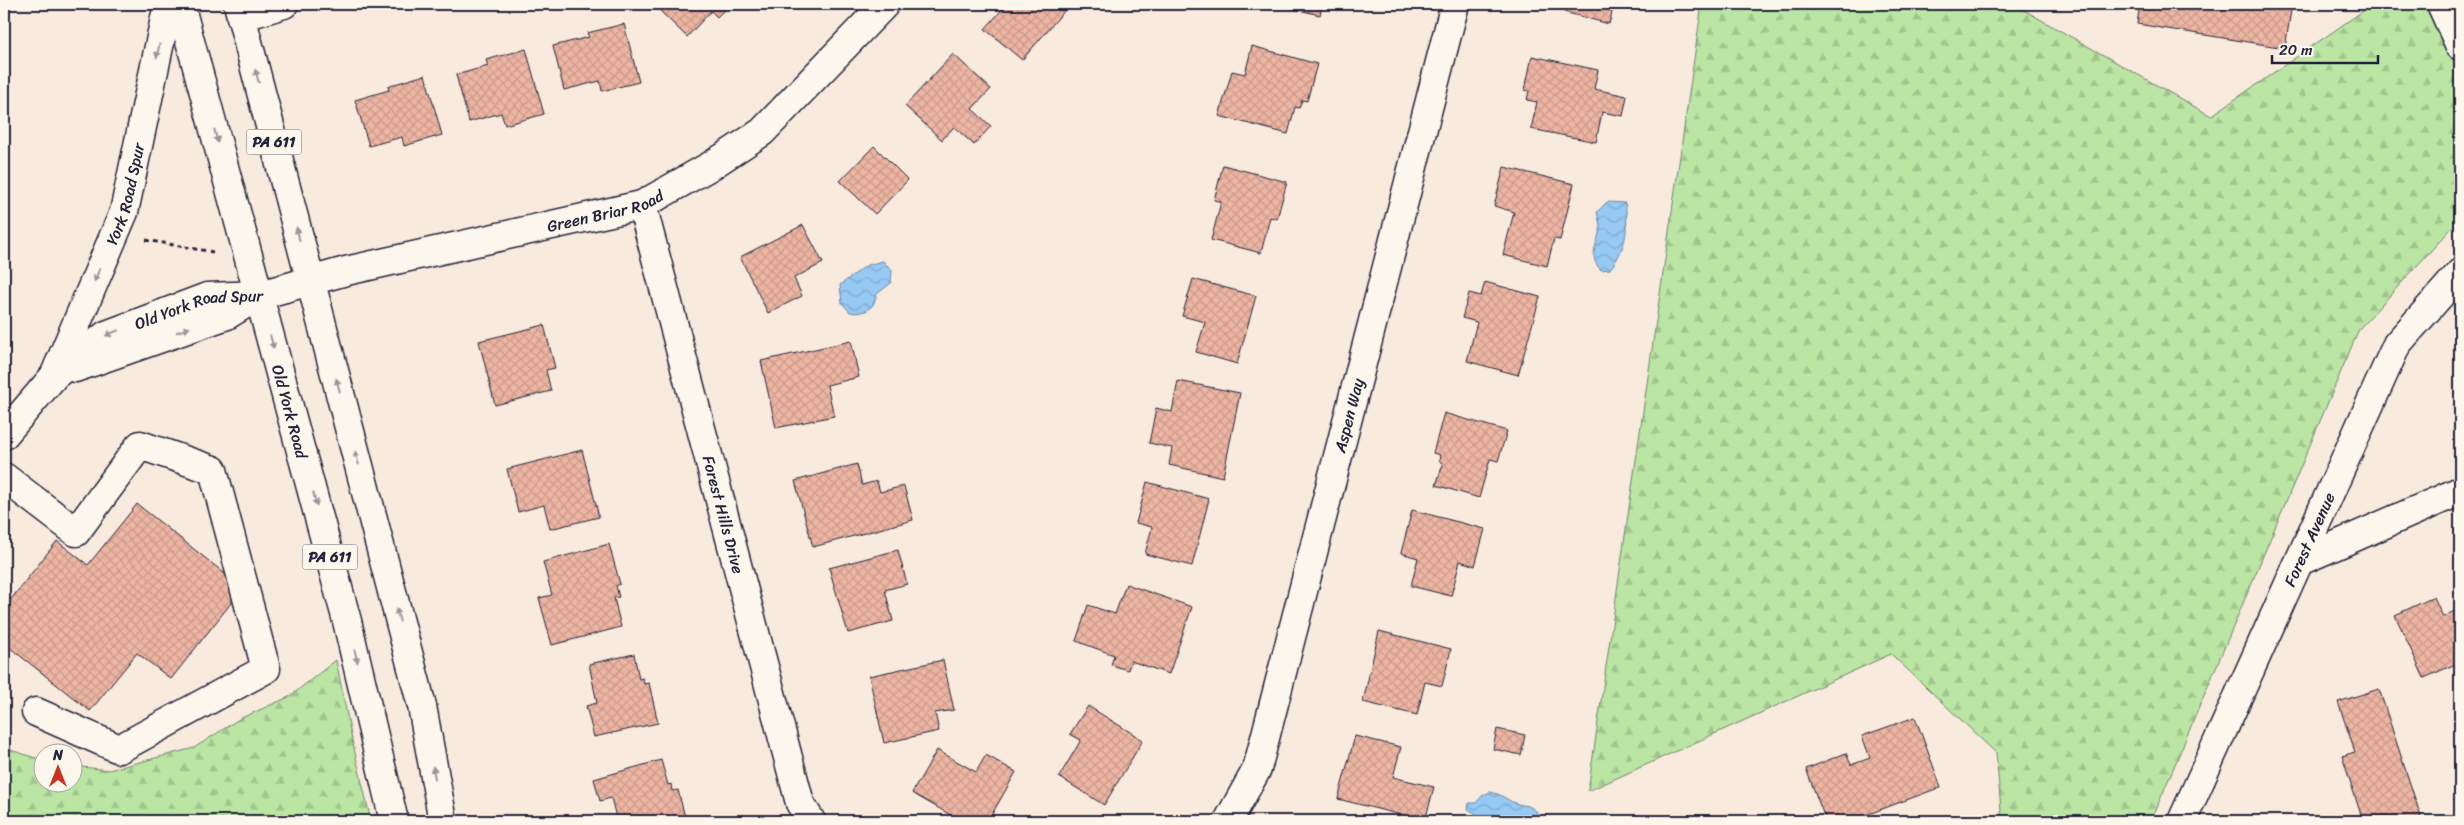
<svg xmlns="http://www.w3.org/2000/svg" width="2464" height="825" viewBox="0 0 2464 825" font-family="Sriracha,sans-serif">
	<defs>
		<pattern id="forest-firs" width="22" height="20" patternUnits="userSpaceOnUse" patternTransform="scale(1.25)"><rect width="22" height="20" fill="#bae5a3"/><path d="M5 1l3.5 6h-7zM16 11l3.5 6h-7z" fill="#a0c48d"/></pattern>
		<pattern id="water-waves" width="16" height="10" patternUnits="userSpaceOnUse" patternTransform="scale(1.25)"><rect width="16" height="10" fill="#96c9f3"/><path d="M0 5q4-4 8 0t8 0" fill="none" stroke="#81acd1"/></pattern>
		<pattern id="building-cross-hatch" width="8" height="8" patternUnits="userSpaceOnUse" patternTransform="scale(1.25)"><rect width="8" height="8" fill="#edb5a2"/><path d="M0 0l8 8M0 8l8-8" fill="none" stroke="#cb9b8c"/></pattern>
	</defs>
	<rect width="100%" height="100%" fill="#f8eadd"/>
	<filter id="ink" filterUnits="userSpaceOnUse"><feTurbulence type="fractalNoise" baseFrequency=".02" numOctaves="2"/><feDisplacementMap in="SourceGraphic" scale="10" xChannelSelector="R" yChannelSelector="G"/><feConvolveMatrix kernelMatrix="1 2 1 2 8 2 1 2 1" color-interpolation-filters="sRGB"/></filter>
	<g filter="url(#ink)">
		<!-- forest -->
		<path fill="url(#forest-firs)" stroke="#6e846f" d="M 1702,4 L 2013,4 L 2211,116 L 2373,4 L 2460,4 L 2460,219 L 2359,329 L 2151,821 L 2002,821 L 1996,753 L 1891,654 L 1588,791 Z
			M 336,660 L 352,740 L 371,821 L 4,821 L 4,748 L 42,760 L 42,782 L 72,782 L 73,766 L 109,770 L 194,748 L 239,719 L 289,697 Z"/>
		<!-- water -->
		<path fill="url(#water-waves)" stroke="#6886a9" d="M 1607,202 L 1625,203 C 1629,228 1626,249 1610,269 L 1601,270 C 1587,256 1598,244 1600,228 C 1600,223 1598,217 1597,212 Z
			M 883,261 L 892,270 L 891,283 L 877,294 L 873,305 L 866,311 L 856,313 L 850,312 L 842,303 L 840,285 L 867,265 Z
			M 1490,792 C 1502,794 1505,799 1515,803 C 1525,807 1527,803 1537,812 L 1538,821 L 1479,821 L 1475,813 L 1468,809 L 1469,803 L 1476,803 L 1483,795 Z"/>
		<!-- building -->
		<path fill="url(#building-cross-hatch)" stroke="#22223b" d="M 653,4 L 730,4 L 717,17 L 711,11 L 687,37 Z
			M 1007,4 L 1058,4 L 1065,10 L 1022,60 L 985,29 Z
			M 1273,4 L 1322,4 L 1320,15 Z
			M 1566,4 L 1614,4 L 1609,24 L 1564,12 Z
			M 2140,4 L 2292,4 L 2285,48 L 2137,24 Z
			M 624,24 L 639,82 L 602,91 L 600,81 L 564,90 L 553,46 L 589,37 L 587,33 Z
			M 1252,46 L 1317,64 L 1307,101 L 1302,100 L 1299,108 L 1295,107 L 1288,134 L 1219,116 L 1232,71 L 1245,74 Z
			M 526,49 L 544,114 L 505,125 L 501,113 L 469,122 L 456,75 L 488,66 L 486,60 Z
			M 953,54 L 991,89 L 972,109 L 991,126 L 974,145 L 954,127 L 942,140 L 905,106 Z
			M 1532,56 L 1598,70 L 1594,89 L 1627,96 L 1623,116 L 1602,112 L 1596,142 L 1531,129 L 1537,102 L 1527,100 L 1529,91 L 1525,90 Z
			M 425,75 L 442,135 L 404,146 L 402,137 L 369,146 L 355,100 L 389,90 L 388,86 Z
			M 874,146 L 908,180 L 875,214 L 840,181 Z
			M 1223,165 L 1287,182 L 1277,219 L 1270,217 L 1261,253 L 1211,240 L 1221,202 L 1214,200 Z
			M 1504,167 L 1574,184 L 1560,240 L 1554,239 L 1547,266 L 1503,255 L 1514,212 L 1494,206 Z
			M 803,225 L 823,263 L 794,278 L 802,296 L 768,313 L 740,257 Z
			M 1193,279 L 1256,296 L 1237,364 L 1196,352 L 1205,322 L 1182,316 Z
			M 1485,282 L 1540,297 L 1518,375 L 1467,361 L 1477,322 L 1462,318 L 1469,293 L 1481,296 Z
			M 544,325 L 555,368 L 546,370 L 551,391 L 495,405 L 479,341 Z
			M 851,341 L 859,377 L 827,385 L 834,416 L 776,428 L 761,361 Z
			M 1178,381 L 1240,393 L 1223,477 L 1169,465 L 1172,448 L 1149,443 L 1156,408 L 1172,412 Z
			M 1444,413 L 1507,431 L 1498,461 L 1490,459 L 1479,498 L 1436,485 L 1443,464 L 1439,461 L 1440,455 L 1433,453 Z
			M 582,450 L 599,517 L 550,529 L 544,505 L 518,512 L 507,469 Z
			M 857,464 L 862,485 L 877,481 L 880,492 L 904,486 L 913,520 L 813,547 L 795,481 Z
			M 1147,482 L 1209,499 L 1192,566 L 1145,554 L 1152,527 L 1136,523 Z
			M 137,504 L 243,588 L 171,679 L 137,653 L 90,711 L 4,643 L 4,608 L 57,541 L 88,565 Z
			M 1412,510 L 1485,529 L 1475,566 L 1460,561 L 1451,596 L 1411,586 L 1418,558 L 1401,553 Z
			M 609,544 L 620,584 L 616,586 L 619,597 L 614,598 L 621,627 L 552,645 L 539,598 L 552,595 L 543,562 Z
			M 898,550 L 907,584 L 885,590 L 893,621 L 848,633 L 829,568 Z
			M 1126,584 L 1192,607 L 1169,674 L 1131,661 L 1128,670 L 1111,665 L 1114,655 L 1076,641 L 1088,605 L 1115,614 Z
			M 2434,597 L 2443,617 L 2460,608 L 2460,662 L 2424,678 L 2395,615 Z
			M 1379,631 L 1451,649 L 1442,686 L 1425,682 L 1417,715 L 1363,702 Z
			M 634,654 L 639,679 L 643,678 L 644,684 L 649,683 L 658,723 L 594,737 L 586,706 L 597,703 L 589,664 Z
			M 943,660 L 954,710 L 935,713 L 939,731 L 884,743 L 869,676 Z
			M 2379,689 L 2421,817 L 2408,821 L 2388,821 L 2386,816 L 2363,821 L 2342,756 L 2355,752 L 2338,702 Z
			M 1088,706 L 1143,740 L 1104,805 L 1059,777 L 1081,740 L 1070,734 Z
			M 1915,717 L 1941,787 L 1850,821 L 1826,821 L 1806,769 L 1846,753 L 1851,765 L 1870,758 L 1862,736 Z
			M 1497,729 L 1525,735 L 1521,755 L 1493,749 Z
			M 1355,736 L 1401,747 L 1393,777 L 1434,787 L 1425,821 L 1338,799 Z
			M 937,750 L 976,772 L 986,755 L 1016,772 L 988,821 L 961,821 L 912,793 Z
			M 661,760 L 668,785 L 671,784 L 672,791 L 678,790 L 686,821 L 617,821 L 611,798 L 600,801 L 594,779 Z"/>
		<g fill="none" stroke-linecap="round" stroke-linejoin="round">
			<!-- minor casing -->
			<g stroke="#22223b" stroke-width="31">
				<g id="minor">
					<path d="M 2441,4 L 2460,46"/>
					<path d="M 241,17 L 284,4"/>
					<path id="s1" d="M 642,205 L 800,803 L 811,821"/>
					<path d="M 75,368 L 227,315 L 258,296"/>
					<path id="s2" d="M 55,374 L 124,212 L 168,4"/>
					<path id="s3" d="M 4,435 L 55,375 L 106,335 L 207,297 L 260,295 L 346,271 L 642,205 L 712,165 L 762,132 L 885,4"/>
					<path d="M 4,477 L 76,532 L 140,445 L 213,470 L 266,669 L 119,749 L 36,712"/>
					<path d="M 2300,561 L 2460,491"/>
					<path id="s4" d="M 1228,821 L 1257,769 L 1455,4"/>
					<path id="s5" d="M 2182,821 L 2397,344 L 2460,273"/>
				</g>
			</g>
			<!-- highway casing -->
			<g stroke="#22223b" stroke-width="31">
				<g id="highway">
					<path id="s6" d="M 180,4 L 347,621 L 394,821"/>
					<path d="M 238,4 L 422,706 L 443,821"/>
				</g>
			</g>
			<!-- path -->
			<path stroke="#22223b" stroke-width="3" stroke-dasharray="4 4" stroke-linecap="butt" d="M 146,240 L 213,252"/>
			<!-- minor -->
			<use href="#minor" stroke="#fbf7ec" stroke-width="28"/>
			<!-- highway -->
			<use href="#highway" stroke="#fbf7ec" stroke-width="28"/>
		</g>
		<!-- one-way arrows -->
		<defs><path id="oneway-solid" d="M-6-.8H1V-3.2L6.5 0L1 3.2V.8H-6Z" transform="scale(1.25)"/></defs>
		<g fill="#99979c">
			<use href="#oneway-solid" transform="translate(158 51) rotate(102)"/>
			<use href="#oneway-solid" transform="translate(257 76) rotate(-105)"/>
			<use href="#oneway-solid" transform="translate(216 136) rotate(75)"/>
			<use href="#oneway-solid" transform="translate(298 234) rotate(-103)"/>
			<use href="#oneway-solid" transform="translate(97 275) rotate(113)"/>
			<use href="#oneway-solid" transform="translate(183 330) rotate(-19)"/>
			<use href="#oneway-solid" transform="translate(112 333) rotate(157)"/>
			<use href="#oneway-solid" transform="translate(272 342) rotate(75)"/>
			<use href="#oneway-solid" transform="translate(338 385) rotate(-105)"/>
			<use href="#oneway-solid" transform="translate(357 458) rotate(-105)"/>
			<use href="#oneway-solid" transform="translate(315 499) rotate(75)"/>
			<use href="#oneway-solid" transform="translate(398 615) rotate(-105)"/>
			<use href="#oneway-solid" transform="translate(356 656) rotate(77)"/>
			<use href="#oneway-solid" transform="translate(434 773) rotate(-100)"/>
		</g>
	</g>
	<g text-anchor="middle" dominant-baseline="central" stroke-width="4.5" stroke-linejoin="round" paint-order="stroke">
		<!-- shield labels -->
		<g fill="#fbf7ec" stroke="#636270" stroke-width="1">
			<rect x="246.5" y="129.5" width="55" height="25" rx="4"/>
			<rect x="302.5" y="544.5" width="55" height="25" rx="4"/>
		</g>
		<g font-size="15" font-weight="bold" fill="#22223b">
			<text x="274" y="142">PA 611</text>
			<text x="330" y="557">PA 611</text>
		</g>
		<!-- street labels -->
		<g font-size="16" fill="#22223b" stroke="#fbf7ec">
			<text stroke="none"><textPath href="#s2" startOffset="194">York Road Spur</textPath></text>
			<text stroke="none"><textPath href="#s3" startOffset="660">Green Briar Road</textPath></text>
			<text stroke="none"><textPath href="#s3" startOffset="241">Old York Road Spur</textPath></text>
			<text stroke="none"><textPath href="#s6" startOffset="422">Old York Road</textPath></text>
			<text stroke="none"><textPath href="#s4" startOffset="425">Aspen Way</textPath></text>
			<text stroke="none"><textPath href="#s1" startOffset="320">Forest Hills Drive</textPath></text>
			<text stroke="none"><textPath href="#s5" startOffset="309">Forest Avenue</textPath></text>
		</g>
	</g>
	<!-- margin -->
	<rect width="2464" height="825" fill="none" stroke="#fbf7ec" stroke-width="20"/>
	<rect x="10" y="10" width="2444" height="805" fill="none" stroke="#22223b" stroke-width="2" filter="url(#ink)"/>
	<!-- north arrow -->
	<g transform="translate(58 768)"><circle r="24" fill="#fbf7ec" stroke="#a4a2a5"/>
	<path d="M0-4L9 19L0 12L-9 19Z" fill="#c8321e"/>
	<text y="-8" font-size="14" font-weight="bold" text-anchor="middle" fill="#22223b">N</text>
	</g>
	<!-- scale -->
	<path d="M2272 55v8h106v-8" fill="none" stroke="#22223b" stroke-width="2.5"/>
	<text x="2279" y="55" font-size="15" fill="#22223b" stroke="#fbf7ec" stroke-width="4" paint-order="stroke">20 m</text>
</svg>
